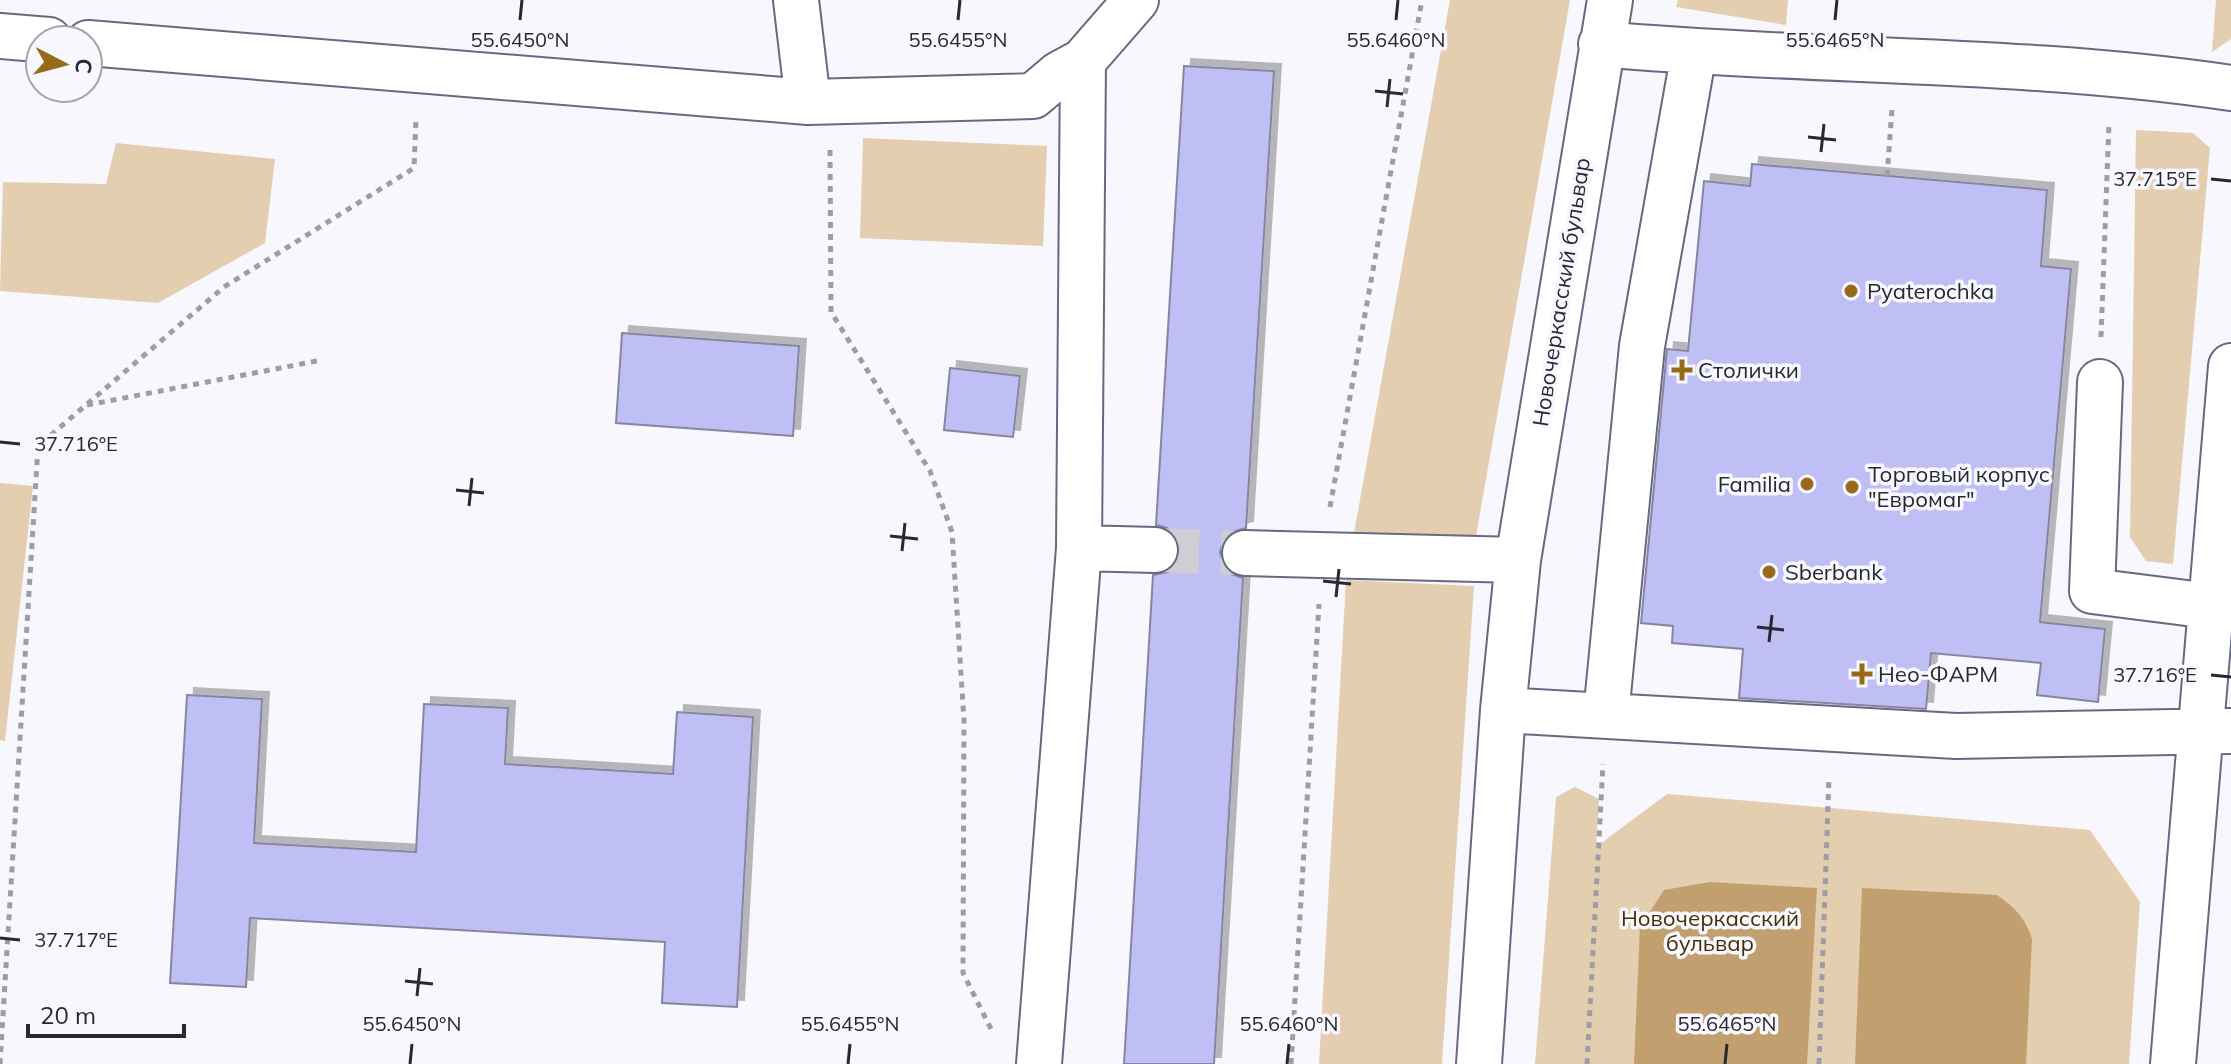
<svg xmlns="http://www.w3.org/2000/svg" width="2231" height="1064" viewBox="0 0 2231 1064" font-family="Mulish,sans-serif">
	<defs>
		<filter id="shadow"><feDropShadow dx="7" dy="-7" stdDeviation="0" flood-color="#0004"/></filter>
	</defs>
	<rect width="100%" height="100%" fill="#f7f7fd"/>
	<!-- green -->
	<path fill="#e4ceb0" d="M 1450,0 L 1570,0 L 1476,536 L 1354,533 Z
		M 1678,0 L 1788,0 L 1786,25 L 1676,7 Z
		M 2216,0 L 2231,0 L 2231,39 L 2212,52 Z
		M 2136,130 L 2193,133 L 2210,148 L 2173,564 L 2146,561 L 2130,537 Z
		M 863,138 L 1047,146 L 1043,246 L 860,238 Z
		M 116,143 L 275,159 L 265,243 L 158,303 L 0,291 L 3,182 L 106,184 Z
		M 0,483 L 33,486 L 5,741 L 0,740 Z
		M 1346,580 L 1474,586 L 1442,1064 L 1319,1064 Z
		M 1575,787 L 1599,799 L 1596,847 L 1667,794 L 2090,830 L 2140,902 L 2129,1064 L 1535,1064 L 1556,797 Z"/>
	<!-- water -->
	<path fill="#c19f6e" d="M 1710,882 L 1817,888 L 1807,1064 L 1634,1064 L 1640,927 L 1664,890 Z
		M 1862,888 L 1997,895 C 2015,908 2025,917 2032,939 L 2026,1064 L 1855,1064 Z"/>
	<!-- building -->
	<path fill="#bfbef5" stroke="#8686a0" stroke-width="2" filter="url(#shadow)" d="M 1184,66 L 1274,71 L 1259,315 L 1246,528 L 1232,532 L 1224,539 L 1220,552 L 1224,566 L 1231,574 L 1243,578 L 1214,1064 L 1124,1064 L 1153,575 L 1168,572 L 1176,564 L 1180,551 L 1177,537 L 1167,528 L 1156,525 Z
		M 1752,164 L 2047,190 L 2041,266 L 2071,269 L 2040,622 L 2105,629 L 2098,702 L 2037,695 L 2041,663 L 1931,653 L 1926,709 L 1739,698 L 1743,649 L 1672,643 L 1673,626 L 1641,623 L 1667,349 L 1688,351 L 1704,181 L 1750,186 Z
		M 622,333 L 799,346 L 793,436 L 616,423 Z
		M 950,368 L 1020,376 L 1013,437 L 944,430 Z
		M 187,695 L 262,699 L 254,843 L 416,852 L 424,704 L 508,708 L 505,764 L 673,774 L 677,712 L 753,717 L 737,1007 L 662,1003 L 665,942 L 250,918 L 246,987 L 170,983 Z"/>
	<g fill="none" stroke-linecap="round" stroke-linejoin="round">
		<!-- minor-tunnel -->
		<path stroke="#ceced4" stroke-width="44" stroke-dasharray="44 22" stroke-linecap="butt" d="M 1155,550 L 1245,553"/>
		<!-- minor casing -->
		<g stroke="#686881" stroke-width="48">
			<path id="minor" d="M 796,0 L 808,102
				M 0,36 L 49,40
				M 88,43 L 808,102 L 1033,96 L 1059,74 L 1083,61 L 1136,0
				M 1601,44 C 1810,63 2023,57 2231,88
				M 2100,382 L 2092,591 L 2210,606
				M 1079,548 L 1155,550
				M 1245,553 L 1518,560
				M 1503,710 L 1956,736 L 2231,731
				M 1606,715 L 1642,346 L 1694,52
				M 1039,1064 L 1079,548 L 1083,61
				M 1479,1064 L 1503,710 L 1518,560 L 1610,0
				M 2173,1064 L 2231,366"/>
		</g>
		<!-- path -->
		<path stroke="#9d9da5" stroke-width="5" stroke-dasharray="6 6" stroke-linecap="butt" d="M 830,150 L 831,312 L 930,471 L 952,532 L 964,721 L 963,973 L 991,1029
			M 1887,176 L 1892,109
			M 2101,337 L 2109,123
			M 87,405 L 317,361
			M 1330,507 L 1422,0
			M 0,1064 L 38,446 L 224,287 L 414,168 L 416,119
			M 1291,1064 L 1319,604
			M 1587,1064 L 1603,764
			M 1819,1064 L 1829,777"/>
		<!-- minor -->
		<use href="#minor" stroke="#fff" stroke-width="44"/>
	</g>
	<!-- ticks -->
	<path fill="none" stroke="#282832" stroke-width="3" d="M 520,20 L 522,0M 958,20 L 960,0M 1396,20 L 1398,0M 1835,20 L 1837,0M 1375,91 L 1403,94M 1387,107 L 1390,79M 1808,137 L 1836,140M 1821,152 L 1824,124M 2211,179 L 2231,181M 0,442 L 20,444M 456,490 L 484,493M 469,506 L 472,478M 890,536 L 918,539M 902,551 L 905,523M 1323,581 L 1351,584M 1336,597 L 1339,569M 1757,627 L 1784,630M 1769,642 L 1772,615M 2211,675 L 2231,677M 0,938 L 20,940M 405,981 L 433,984M 417,996 L 420,968M 410,1064 L 412,1044M 848,1064 L 850,1044M 1287,1064 L 1289,1044M 1725,1064 L 1727,1044"/>
	<!-- markers -->
	<g fill="#976a19" stroke="#f7f7fd" stroke-width="3">
		<circle cx="1851" cy="291" r="8"/>
		<path d="M1678 358h8v8h8v8h-8v8h-8v-8h-8v-8h8z"/>
		<circle cx="1807" cy="484" r="8"/>
		<circle cx="1852" cy="487" r="8"/>
		<circle cx="1769" cy="572" r="8"/>
		<path d="M1858 662h8v8h8v8h-8v8h-8v-8h-8v-8h8z"/>
	</g>
	<g text-anchor="middle" dominant-baseline="central" stroke-width="7" stroke-linejoin="round" paint-order="stroke">
		<!-- poi labels -->
		<g font-size="22" fill="#282832" stroke="#f7f7fd" text-anchor="start">
			<text x="1867" y="291">Pyaterochka</text>
			<text x="1698" y="370">Столички</text>
			<text x="1868" y="474">Торговый корпус<tspan x="1868" dy="25">"Евромаг"</tspan></text>
			<text x="1791" y="484" text-anchor="end">Familia</text>
			<text x="1785" y="572">Sberbank</text>
			<text x="1878" y="674">Нео-ФАРМ</text>
		</g>
		<!-- street labels -->
		<g font-size="22" fill="#282832" stroke="#f7f7fd">
			<text transform="translate(1561 292) rotate(-81)">Новочеркасский бульвар</text>
		</g>
		<!-- park labels -->
		<g font-size="22" fill="#462e05" stroke="#f7f7fd">
			<text x="1710" y="918">Новочеркасский<tspan x="1710" dy="25">бульвар</tspan></text>
		</g>
	</g>
	<g font-size="20" text-anchor="middle" fill="#282832" stroke="#f7f7fd" stroke-width="7" stroke-linejoin="round" paint-order="stroke">
		<text x="520" y="47">55.6450°N</text>
		<text x="958" y="47">55.6455°N</text>
		<text x="1396" y="47">55.6460°N</text>
		<text x="1835" y="47">55.6465°N</text>
		<text x="2155" y="186">37.715°E</text>
		<text x="76" y="451">37.716°E</text>
		<text x="2155" y="682">37.716°E</text>
		<text x="76" y="947">37.717°E</text>
		<text x="412" y="1031">55.6450°N</text>
		<text x="850" y="1031">55.6455°N</text>
		<text x="1289" y="1031">55.6460°N</text>
		<text x="1727" y="1031">55.6465°N</text>
	</g>
	<!-- north arrow -->
	<g transform="translate(64 64) rotate(96)"><circle r="38" fill="#f7f7fd" stroke="#a4a4ac" stroke-width="2"/>
	<path d="M0-6L14 30L0 20L-14 30Z" fill="#976a19"/>
	<text y="-12" font-size="22" font-weight="bold" text-anchor="middle" fill="#282832">С</text>
	</g>
	<!-- scale -->
	<path d="M28 1024v12h156v-12" fill="none" stroke="#282832" stroke-width="4"/>
	<text x="40" y="1024" font-size="24" fill="#282832" stroke="#f7f7fd" stroke-width="6" paint-order="stroke">20 m</text>
</svg>
